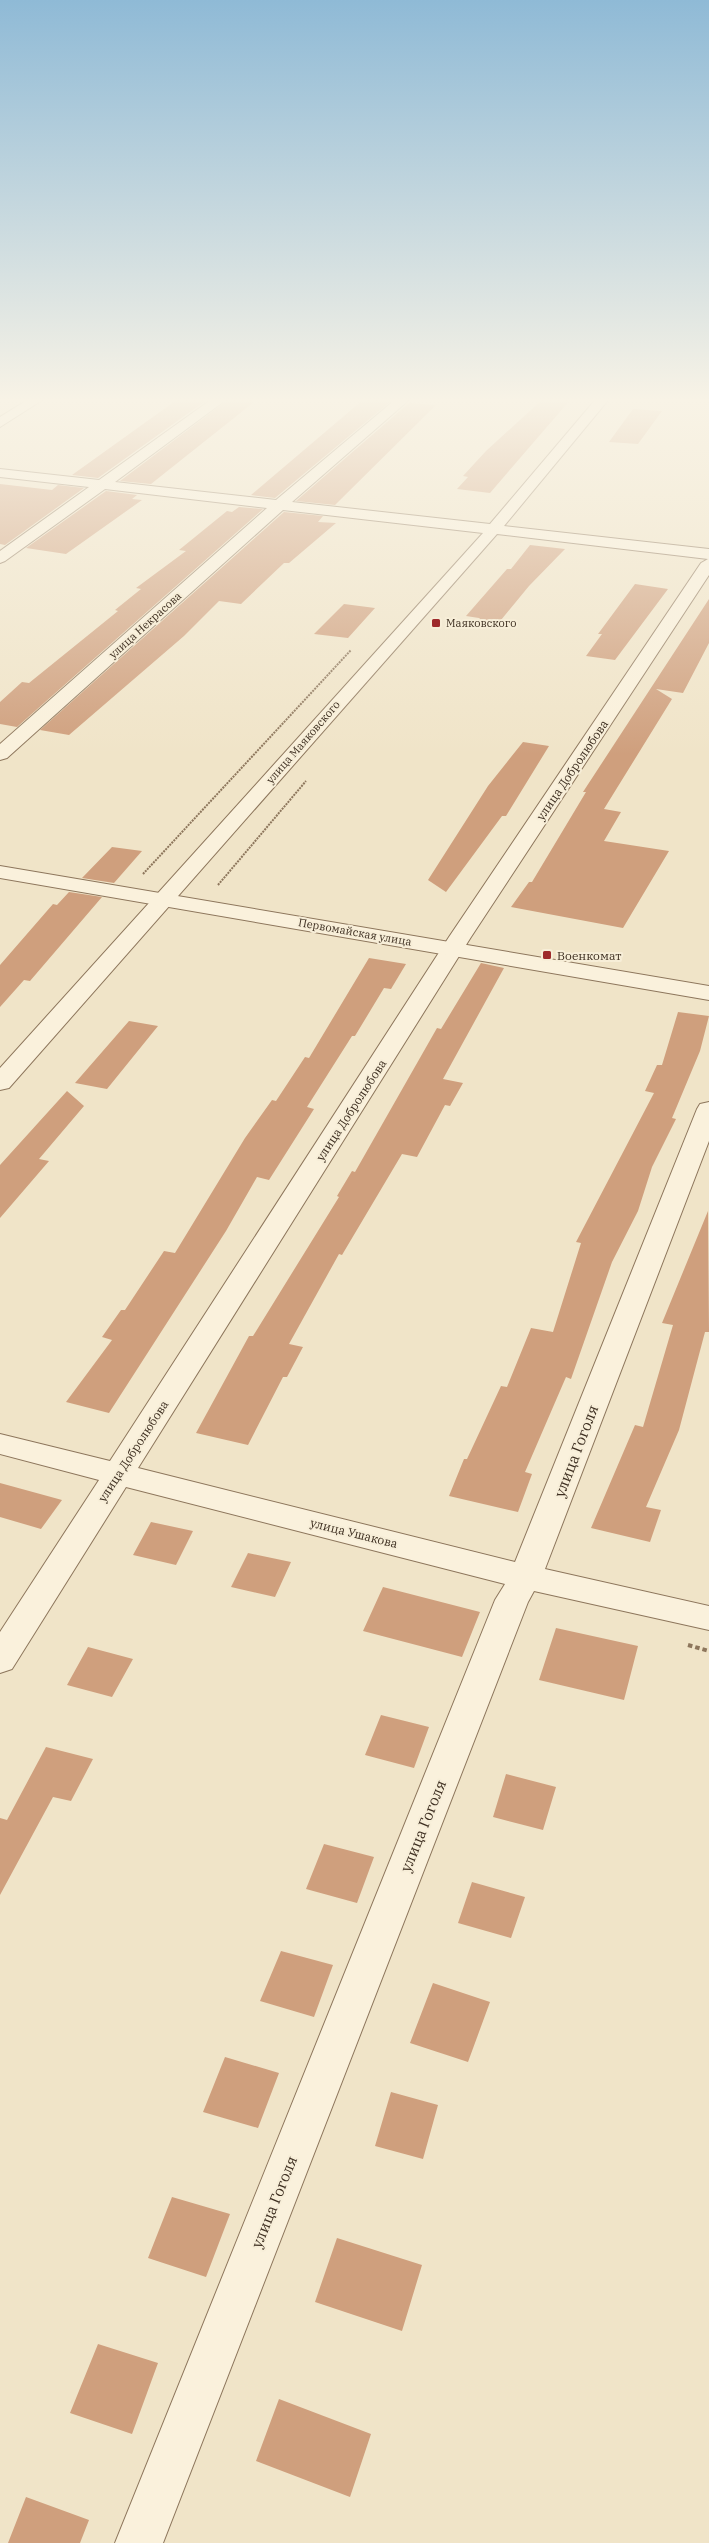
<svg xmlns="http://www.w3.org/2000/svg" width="709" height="2543" viewBox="0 0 709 2543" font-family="'IBM Plex Serif',serif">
	<rect width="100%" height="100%" fill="#f0e4c8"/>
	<!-- building -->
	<path fill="#cf9f7d" d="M 178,399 L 208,399 L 98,478 L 72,475 Z
		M 229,399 L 258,399 L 151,484 L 120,481 Z
		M 364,399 L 391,401 L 275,498 L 251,495 Z
		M 543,399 L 571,399 L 490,493 L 457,489 L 468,477 L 463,476 L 486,451 Z
		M 409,403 L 436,405 L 335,505 L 296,501 Z
		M 633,409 L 662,411 L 638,444 L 609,442 Z
		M 0,484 L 52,490 L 58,485 L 84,488 L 5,545 L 0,544 Z
		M 106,491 L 137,495 L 132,499 L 142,500 L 66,554 L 26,548 Z
		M 239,507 L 263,509 L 17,727 L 0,724 L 0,702 L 22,682 L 29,683 L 118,611 L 115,610 L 141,589 L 136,588 L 186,551 L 179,550 L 227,511 L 232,512 Z
		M 284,512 L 323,516 L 318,522 L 336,523 L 289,563 L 284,563 L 241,604 L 219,601 L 184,636 L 69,735 L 40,730 Z
		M 530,545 L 565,549 L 529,586 L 501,620 L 496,620 L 490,627 L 479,618 L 466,616 L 507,569 L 511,569 Z
		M 635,584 L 668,589 L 615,660 L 586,656 L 602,634 L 598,634 Z
		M 709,599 L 709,643 L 683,693 L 656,689 L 672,699 L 604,809 L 621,812 L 604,841 L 669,851 L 623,928 L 511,907 L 529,882 L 532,882 L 586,792 L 583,792 Z
		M 344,604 L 375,608 L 348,638 L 314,634 Z
		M 523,742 L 549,746 L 506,816 L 502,816 L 446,892 L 428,880 L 488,786 Z
		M 112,847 L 142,851 L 114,883 L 82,878 Z
		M 69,892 L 102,897 L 30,981 L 24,980 L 0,1007 L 0,965 L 53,904 L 57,905 Z
		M 369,958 L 406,964 L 391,989 L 384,988 L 355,1036 L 352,1036 L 307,1107 L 314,1109 L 269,1180 L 257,1177 L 226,1231 L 109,1413 L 66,1402 L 112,1340 L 102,1337 L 121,1310 L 125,1310 L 164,1251 L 175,1253 L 245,1138 L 272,1100 L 276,1101 L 305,1057 L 309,1058 Z
		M 481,963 L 504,968 L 443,1079 L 463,1083 L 450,1106 L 445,1105 L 417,1157 L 402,1154 L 342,1255 L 339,1254 L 289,1344 L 303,1347 L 287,1377 L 283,1377 L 248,1445 L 196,1433 L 249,1336 L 253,1336 L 339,1197 L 337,1196 L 352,1171 L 355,1172 L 437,1028 L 441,1029 Z
		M 678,1012 L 709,1016 L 700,1051 L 672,1118 L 676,1119 L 652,1167 L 638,1211 L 612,1262 L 571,1379 L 566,1377 L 525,1472 L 532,1474 L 518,1512 L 449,1496 L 464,1459 L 467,1459 L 501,1386 L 507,1387 L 531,1328 L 553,1332 L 581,1243 L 576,1242 L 654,1093 L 645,1091 L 657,1065 L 662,1065 Z
		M 129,1021 L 158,1026 L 107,1089 L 75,1083 Z
		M 67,1091 L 84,1106 L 39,1159 L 49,1161 L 0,1218 L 0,1165 Z
		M 708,1211 L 709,1332 L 705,1332 L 679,1430 L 646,1507 L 661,1510 L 650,1542 L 591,1528 L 635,1425 L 643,1427 L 673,1325 L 662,1323 Z
		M 0,1483 L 62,1500 L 41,1529 L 0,1517 Z
		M 151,1522 L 193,1531 L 176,1565 L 133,1555 Z
		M 248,1553 L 291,1562 L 275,1597 L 231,1587 Z
		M 383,1587 L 480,1612 L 462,1657 L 363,1631 Z
		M 556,1628 L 638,1646 L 624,1700 L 539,1680 Z
		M 88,1647 L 133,1659 L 112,1697 L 67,1685 Z
		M 381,1715 L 429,1727 L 414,1768 L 365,1755 Z
		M 46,1747 L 93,1759 L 71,1801 L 53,1797 L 0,1895 L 0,1818 L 7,1820 Z
		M 506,1774 L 556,1787 L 543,1830 L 493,1817 Z
		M 324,1844 L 374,1857 L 357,1903 L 306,1889 Z
		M 472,1882 L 525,1897 L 511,1938 L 458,1923 Z
		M 281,1951 L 333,1965 L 314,2017 L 260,2001 Z
		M 433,1983 L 490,2002 L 468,2062 L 410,2043 Z
		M 225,2057 L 279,2073 L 258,2128 L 203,2112 Z
		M 391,2092 L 438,2105 L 423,2159 L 375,2146 Z
		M 172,2197 L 230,2214 L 206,2277 L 148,2258 Z
		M 337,2238 L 422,2265 L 402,2331 L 315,2302 Z
		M 98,2344 L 158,2363 L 132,2434 L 70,2413 Z
		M 279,2399 L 371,2434 L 350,2497 L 256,2461 Z
		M 26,2497 L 89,2520 L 80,2543 L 8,2543 Z"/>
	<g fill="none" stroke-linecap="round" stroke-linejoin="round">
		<!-- minor casing -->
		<g stroke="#8d765c" stroke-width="2">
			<path id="minor" d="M 29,399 L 44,399 L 0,427 L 0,417 Z
				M 212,399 L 227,399 L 115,482 L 276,500 L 396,399 L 410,399 L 292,502 L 490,524 L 596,399 L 609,399 L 504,526 L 709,549 L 709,575 L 471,937 L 138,1468 L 515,1562 L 697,1109 L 700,1104 L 709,1102 L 709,1141 L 545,1569 L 709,1606 L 709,1630 L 534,1591 L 528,1602 L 163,2543 L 115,2543 L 495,1600 L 505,1584 L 126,1487 L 12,1669 L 0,1673 L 0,1632 L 99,1480 L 0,1454 L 0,1434 L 110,1461 L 449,937 L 701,563 L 708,559 L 497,534 L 9,1088 L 0,1090 L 0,1068 L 483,533 L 283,510 L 7,758 L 0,760 L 0,744 L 267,508 L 105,489 L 5,561 L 0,563 L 0,551 L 89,487 L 0,477 L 0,469 L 99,480 Z"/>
		</g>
		<!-- tertiary casing -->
		<g stroke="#8d765c" stroke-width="2">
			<path id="tertiary" d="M 0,866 L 709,986 L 709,1000 L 0,878 Z"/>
		</g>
		<!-- path-far1 -->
		<path stroke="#8d765c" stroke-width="2" stroke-dasharray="2 1" stroke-linecap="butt" d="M 143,874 L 351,650
			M 218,885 L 306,781"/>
		<!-- path -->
		<path stroke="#8d765c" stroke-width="4" stroke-dasharray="4.5 3" stroke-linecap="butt" d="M 688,1645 L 709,1651"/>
		<!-- minor -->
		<use href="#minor" fill="#faf1dc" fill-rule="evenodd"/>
		<!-- tertiary -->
		<use href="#tertiary" fill="#faf1dc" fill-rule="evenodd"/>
	</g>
	<!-- sky -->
	<linearGradient id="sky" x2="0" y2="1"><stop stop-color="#8fbad6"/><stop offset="0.53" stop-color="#f8f3e6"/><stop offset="1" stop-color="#f8f3e6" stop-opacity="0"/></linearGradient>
	<rect width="709" height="755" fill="url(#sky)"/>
	<!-- markers -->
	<g fill="#9e2a2b" stroke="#f7eed8" stroke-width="2">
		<rect x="431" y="618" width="10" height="10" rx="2.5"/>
		<rect x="542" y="950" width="10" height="10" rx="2.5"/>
	</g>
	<g text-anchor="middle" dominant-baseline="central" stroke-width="4" stroke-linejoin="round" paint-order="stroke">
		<!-- far-poi labels -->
		<g font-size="11" fill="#3d2e20" stroke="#f7eed8" text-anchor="start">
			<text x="446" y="623">Маяковского</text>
		</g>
		<!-- far-street labels -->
		<g font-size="11" fill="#3d2e20" stroke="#f7eed8">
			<text transform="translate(145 625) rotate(-42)">улица Некрасова</text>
			<text transform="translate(303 742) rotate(-49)">улица Маяковского</text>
			<text transform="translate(355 932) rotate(10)">Первомайская улица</text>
		</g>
		<!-- street labels -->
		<g font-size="12" fill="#3d2e20" stroke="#f7eed8">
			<text transform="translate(572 770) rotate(-56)">улица Добролюбова</text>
			<text transform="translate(351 1110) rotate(-57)">улица Добролюбова</text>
			<text transform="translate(133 1451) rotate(-57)">улица Добролюбова</text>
			<text transform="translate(354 1533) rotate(14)">улица Ушакова</text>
		</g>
		<!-- poi labels -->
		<g font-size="12" fill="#3d2e20" stroke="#f7eed8" text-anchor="start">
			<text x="557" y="955">Военкомат</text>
		</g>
		<!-- near-street labels -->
		<g font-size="15" fill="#3d2e20" stroke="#f7eed8">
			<text transform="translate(576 1451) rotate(-69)">улица Гоголя</text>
			<text transform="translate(423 1826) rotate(-68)">улица Гоголя</text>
			<text transform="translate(274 2202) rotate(-68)">улица Гоголя</text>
		</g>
	</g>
</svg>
